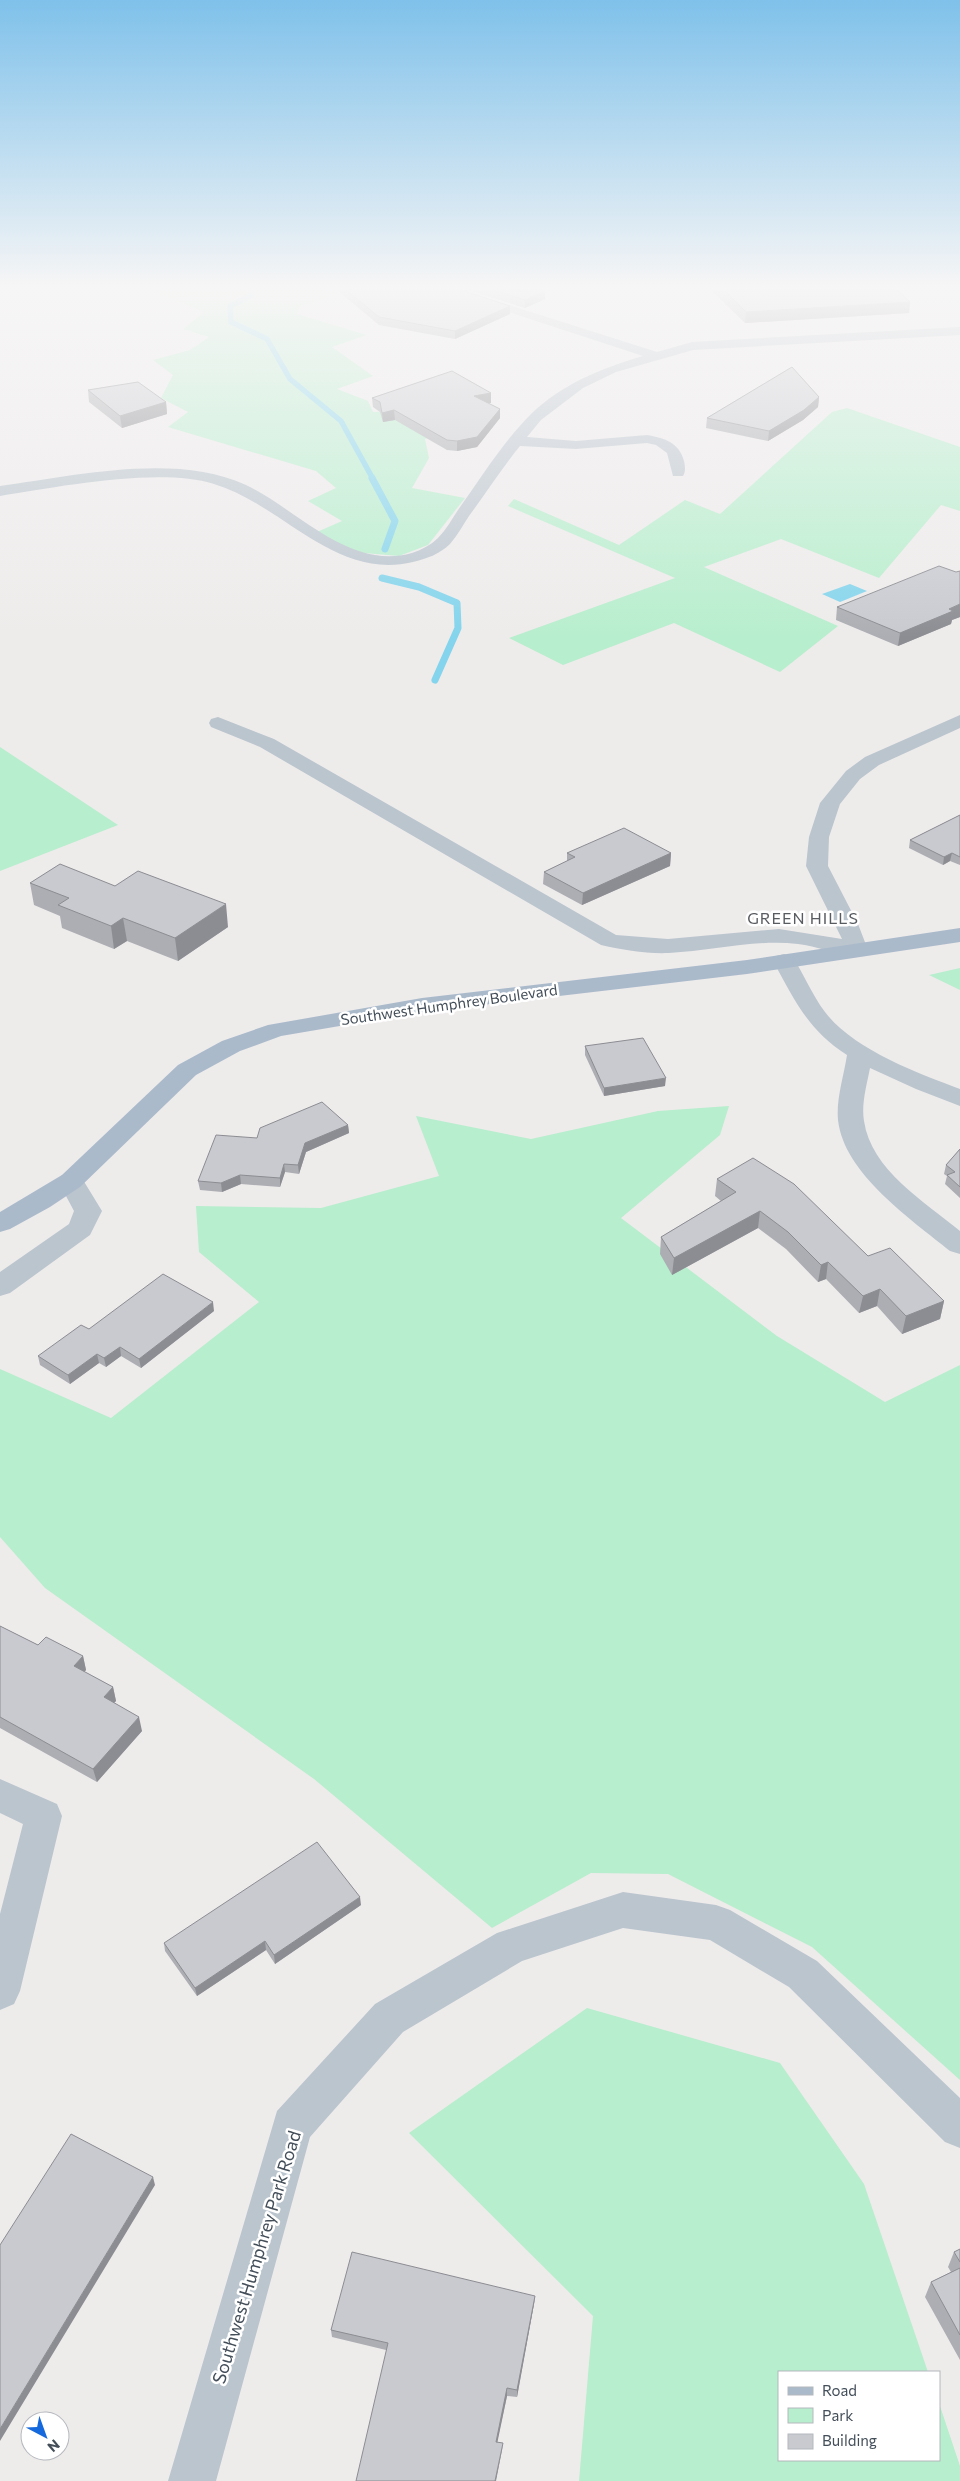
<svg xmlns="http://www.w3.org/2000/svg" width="960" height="2481" viewBox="0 0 960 2481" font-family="Commissioner,sans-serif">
	<rect width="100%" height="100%" fill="#eeebeb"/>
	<!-- green -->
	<path fill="#b7eecd" d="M 151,290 L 333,290 L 335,295 L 300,306 L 297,314 L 367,335 L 332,347 L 373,376 L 337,389 L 368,401 L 373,412 L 422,410 L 457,426 L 425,439 L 429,458 L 412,488 L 465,498 L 428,545 L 399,556 L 352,552 L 317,532 L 342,521 L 308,501 L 336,488 L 316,471 L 168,427 L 188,412 L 161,398 L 173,375 L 153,360 L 190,350 L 209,337 L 183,329 L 204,312 Z
		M 847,408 L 960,447 L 960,511 L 941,505 L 879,578 L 781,539 L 704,567 L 838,626 L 780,672 L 674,623 L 563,665 L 509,638 L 675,578 L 508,506 L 514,499 L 619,545 L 685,500 L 720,514 L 832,412 Z
		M 0,747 L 118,825 L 0,871 Z
		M 960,968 L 960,990 L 929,975 Z
		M 729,1106 L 720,1135 L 621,1218 L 777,1336 L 885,1402 L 960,1365 L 960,2080 L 812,1947 L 668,1874 L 591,1873 L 492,1928 L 314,1779 L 45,1588 L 0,1537 L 0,1369 L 111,1418 L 259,1302 L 199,1252 L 196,1206 L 321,1208 L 439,1176 L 416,1116 L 531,1139 L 658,1111 Z
		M 587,2008 L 780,2063 L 864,2184 L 928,2372 L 779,2372 L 779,2460 L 939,2460 L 939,2403 L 960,2466 L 960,2481 L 579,2481 L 593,2316 L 409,2133 Z"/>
	<!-- water -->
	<path fill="#83d4ec" d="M 850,584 L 867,591 L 840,602 L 822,594 Z"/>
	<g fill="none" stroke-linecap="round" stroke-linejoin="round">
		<!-- stream-far1 -->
		<path stroke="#83d4ec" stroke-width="5.5" d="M 250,290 L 252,295 L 230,306 L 231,322 L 267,339 L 290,379 L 341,421 L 373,479"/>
		<!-- stream -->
		<path stroke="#83d4ec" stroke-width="7" d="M 372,478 L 395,521 L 385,549
			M 382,578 L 419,587 L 457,603 L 458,628 L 435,680"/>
		<!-- minor -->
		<path fill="#bbc5ce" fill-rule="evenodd" d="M 442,290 L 461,290 L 657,352 L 692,342 L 960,327 L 960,335 L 693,350 L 616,372 L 583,388 L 541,420 L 527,437 L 576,441 L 647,435 C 664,438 679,442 684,461 C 685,466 686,471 683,476 L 673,476 L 667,453 L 656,445 L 647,443 L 576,449 L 520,446 C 502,468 486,493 469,516 C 463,525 457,536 450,544 C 440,554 426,559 413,562 C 335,581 282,504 214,484 C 159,467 58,487 0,496 L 0,486 C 73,476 176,452 246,485 C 297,509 349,571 412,553 C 421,550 431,545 438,538 C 446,530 452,519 458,510 C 481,478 503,442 531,414 C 562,384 602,368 643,356 Z
			M 960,715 L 960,728 L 879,765 L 860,779 L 840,804 L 829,837 L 828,866 L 858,924 L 868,950 L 865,955 C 847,959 818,946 798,944 C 755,939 712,951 669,953 C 646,954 624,950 601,945 L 260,747 L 211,727 L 209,723 L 211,719 L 218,717 L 274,739 L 616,935 L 668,939 L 779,929 L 842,939 L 806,866 L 809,837 L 820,803 L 846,771 L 865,757 Z
			M 784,954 L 792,956 C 804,974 812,995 825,1012 C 853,1049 917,1073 960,1089 L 960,1106 L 916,1089 L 870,1068 C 867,1084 861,1104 864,1121 C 871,1170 925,1202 960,1231 L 960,1254 L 950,1251 C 911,1219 844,1174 838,1120 C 836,1099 844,1075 847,1055 C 808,1030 795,1001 773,961 L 776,956 Z
			M 71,1173 L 80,1175 L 102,1211 L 90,1235 L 10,1293 L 0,1296 L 0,1272 L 69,1224 L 74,1211 L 58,1181 L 62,1175 Z
			M 0,1779 L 57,1804 L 62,1816 L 20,1991 L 14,2004 L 0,2010 L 0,1914 L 23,1824 L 0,1813 Z
			M 623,1892 L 716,1905 L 730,1910 L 817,1961 L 960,2098 L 960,2148 L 945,2142 L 789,1987 L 710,1940 L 623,1928 L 522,1961 L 403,2032 L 310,2137 L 216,2481 L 168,2481 L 277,2111 L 375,2004 L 497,1933 Z"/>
		<!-- major -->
		<path fill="#aabacb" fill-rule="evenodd" d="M 960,928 L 960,942 L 747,974 L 422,1012 L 281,1036 L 240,1051 L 196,1075 L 80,1187 L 50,1207 L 10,1229 L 0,1232 L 0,1212 L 62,1175 L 178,1065 L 222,1041 L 268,1025 L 422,998 L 747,960 Z"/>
	</g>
	<!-- wall -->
	<path fill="#acaeb3" d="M 337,290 L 461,290 L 510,314 L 455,339 L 379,325 Z
		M 468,290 L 542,290 L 545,291 L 545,299 L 525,308 Z
		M 711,290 L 897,290 L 910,302 L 909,313 L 745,323 Z
		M 88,390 L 166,402 L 167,414 L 122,428 L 89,402 Z
		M 491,393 L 491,403 L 488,403 L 500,409 L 500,418 L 477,447 L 457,451 L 447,450 L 395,420 L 383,422 L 380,412 L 373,407 L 372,398 Z
		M 819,397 L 818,407 L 803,420 L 768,441 L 706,428 L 707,418 Z
		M 960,571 L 960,617 L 952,620 L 951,624 L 898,646 L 836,620 L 837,607 Z
		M 960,815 L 960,865 L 950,861 L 943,865 L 909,848 L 910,840 Z
		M 567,853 L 671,853 L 670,866 L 582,905 L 543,884 L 544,872 L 567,861 Z
		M 30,883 L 115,886 L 228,927 L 178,961 L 127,941 L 114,949 L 62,928 L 60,916 L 34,905 Z
		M 585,1046 L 665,1086 L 604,1096 L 585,1055 Z
		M 348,1125 L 349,1133 L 306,1152 L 299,1174 L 285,1172 L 280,1187 L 241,1184 L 222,1192 L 200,1190 L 198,1181 L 257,1138 Z
		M 960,1149 L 960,1198 L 945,1184 L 947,1176 L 944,1174 L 946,1165 Z
		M 717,1179 L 868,1256 L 944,1301 L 940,1319 L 902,1334 L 877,1306 L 859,1313 L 826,1279 L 818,1282 L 786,1249 L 758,1228 L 672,1275 L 660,1254 L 661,1237 L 721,1201 L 715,1196 Z
		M 214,1311 L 141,1368 L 121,1356 L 106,1367 L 99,1363 L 70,1384 L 40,1365 L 38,1356 L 89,1329 Z
		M 0,1626 L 38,1645 L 83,1656 L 86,1670 L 84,1672 L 113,1687 L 116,1701 L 114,1703 L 142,1731 L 97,1782 L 0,1728 Z
		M 361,1905 L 275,1964 L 266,1950 L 197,1996 L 165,1951 L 164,1943 Z
		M 960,2249 L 960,2360 L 925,2297 L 931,2282 L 951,2272 L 948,2267 L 954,2252 Z
		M 535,2296 L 534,2304 L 517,2397 L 507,2396 L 497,2442 L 502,2450 L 386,2350 L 332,2337 L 331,2330 Z"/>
	<!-- shaded-wall -->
	<path fill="#8c8d92" d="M 545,291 L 545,299 L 525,308 L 525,300 Z
		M 910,302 L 909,313 L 745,323 L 746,312 Z
		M 510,306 L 510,314 L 455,339 L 455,331 Z
		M 491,393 L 491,403 L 474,406 L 474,396 Z
		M 819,397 L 818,407 L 803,420 L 768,441 L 769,431 Z
		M 166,402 L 167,414 L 122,428 L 120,416 Z
		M 500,409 L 500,418 L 477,447 L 457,451 L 457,441 Z
		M 394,410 L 395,420 L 383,422 L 382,413 Z
		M 960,604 L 960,617 L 952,620 L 951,624 L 898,646 L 900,633 Z
		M 671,853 L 670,866 L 582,905 L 583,893 Z
		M 952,853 L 950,861 L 943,865 L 944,857 Z
		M 226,904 L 228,927 L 178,961 L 175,938 Z
		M 123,918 L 127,941 L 114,949 L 111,926 Z
		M 666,1078 L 665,1086 L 604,1096 L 604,1088 Z
		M 348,1125 L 349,1133 L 306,1152 L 299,1174 L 298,1165 L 305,1143 Z
		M 284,1164 L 285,1172 L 280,1187 L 280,1178 Z
		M 240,1175 L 241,1184 L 222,1192 L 221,1183 Z
		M 760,1211 L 758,1228 L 672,1275 L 674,1258 Z
		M 828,1262 L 826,1279 L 818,1282 L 821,1265 Z
		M 880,1289 L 877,1306 L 859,1313 L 863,1296 Z
		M 944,1301 L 940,1319 L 902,1334 L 906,1316 Z
		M 213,1302 L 214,1311 L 141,1368 L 139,1359 Z
		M 120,1347 L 121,1356 L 106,1367 L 104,1358 Z
		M 97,1354 L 99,1363 L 70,1384 L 68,1375 Z
		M 83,1656 L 86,1670 L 77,1680 L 74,1666 Z
		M 113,1687 L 116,1701 L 106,1710 L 104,1697 Z
		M 139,1717 L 142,1731 L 97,1782 L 93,1769 Z
		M 360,1897 L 361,1905 L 275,1964 L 274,1955 Z
		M 265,1941 L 266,1950 L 197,1996 L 195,1988 Z
		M 153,2177 L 155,2185 L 0,2441 L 0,2429 Z
		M 535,2296 L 534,2304 L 517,2397 L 517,2390 Z
		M 507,2388 L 507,2396 L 496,2449 L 496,2442 Z
		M 503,2443 L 502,2450 L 496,2481 L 495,2481 Z"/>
	<!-- building -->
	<path fill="#c8cad0" stroke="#8c8d92" d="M 346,290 L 461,290 L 510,306 L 455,331 L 379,317 Z
		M 493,290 L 542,290 L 545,291 L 525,300 Z
		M 724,290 L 897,290 L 910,302 L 746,312 Z
		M 792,367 L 819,397 L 804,410 L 769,431 L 707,418 Z
		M 452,371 L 491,393 L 474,396 L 500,409 L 477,437 L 457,441 L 447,440 L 394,410 L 382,413 L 380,402 L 372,398 Z
		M 138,382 L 166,402 L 120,416 L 88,390 Z
		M 939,566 L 956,572 L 960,571 L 960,604 L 949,609 L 953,611 L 900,633 L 837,607 Z
		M 960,815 L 960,857 L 952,853 L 944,857 L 910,840 Z
		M 624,828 L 671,853 L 583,893 L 544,872 L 575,857 L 567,853 Z
		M 60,864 L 115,886 L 138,871 L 226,904 L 175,938 L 123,918 L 111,926 L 58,905 L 69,898 L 30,883 Z
		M 643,1038 L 666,1078 L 604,1088 L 585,1046 Z
		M 322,1102 L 348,1125 L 305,1143 L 298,1165 L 284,1164 L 280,1178 L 240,1175 L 221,1183 L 198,1181 L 216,1135 L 257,1138 L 260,1128 Z
		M 960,1149 L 960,1187 L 947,1175 L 955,1172 L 946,1165 Z
		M 753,1158 L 794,1184 L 868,1256 L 890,1248 L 944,1301 L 906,1316 L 880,1289 L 863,1296 L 828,1262 L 821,1265 L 788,1232 L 760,1211 L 674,1258 L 661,1237 L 736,1192 L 717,1179 Z
		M 163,1274 L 213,1302 L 139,1359 L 120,1347 L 104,1358 L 97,1354 L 68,1375 L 38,1356 L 81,1325 L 89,1329 Z
		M 0,1626 L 38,1645 L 46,1637 L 83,1656 L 74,1666 L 113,1687 L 104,1697 L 139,1717 L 93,1769 L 0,1717 Z
		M 317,1842 L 360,1897 L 274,1955 L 265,1941 L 195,1988 L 164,1943 Z
		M 71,2134 L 153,2177 L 0,2429 L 0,2245 Z
		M 960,2249 L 960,2262 L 954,2252 Z
		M 352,2252 L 535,2296 L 517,2390 L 507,2388 L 496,2442 L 503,2443 L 495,2481 L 356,2481 L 388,2343 L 331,2330 Z
		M 960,2268 L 960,2335 L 931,2282 Z"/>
	<!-- sky -->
	<linearGradient id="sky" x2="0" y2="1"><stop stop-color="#7fc1ea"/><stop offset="0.45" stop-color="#f7f6f6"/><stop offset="1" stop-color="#f7f6f6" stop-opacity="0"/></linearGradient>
	<rect width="960" height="638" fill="url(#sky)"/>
	<g text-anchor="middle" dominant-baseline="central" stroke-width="5" stroke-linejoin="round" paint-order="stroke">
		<!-- street labels -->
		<g font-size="15" fill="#434e59" stroke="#fff">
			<text transform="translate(449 1004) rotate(-8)">Southwest Humphrey Boulevard</text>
		</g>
		<!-- neighbourhood labels -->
		<g font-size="16" letter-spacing="1" fill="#585b60" stroke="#fff">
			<text x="803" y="917">GREEN HILLS</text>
		</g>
		<!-- near-street labels -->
		<g font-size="18" fill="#434e59" stroke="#fff">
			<text transform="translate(256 2257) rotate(-73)">Southwest Humphrey Park Road</text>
		</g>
	</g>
	<!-- legend -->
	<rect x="778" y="2371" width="162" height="90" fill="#ffffff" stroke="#b4b8bd"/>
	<rect x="788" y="2387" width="25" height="8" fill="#aabacb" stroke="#b4b8bd"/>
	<text x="822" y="2396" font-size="15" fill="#434e59">Road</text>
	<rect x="788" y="2408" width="25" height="15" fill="#b7eecd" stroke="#b4b8bd"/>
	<text x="822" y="2421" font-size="15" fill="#434e59">Park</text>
	<rect x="788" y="2434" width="25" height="15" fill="#c8cad0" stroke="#b4b8bd"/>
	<text x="822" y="2446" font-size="15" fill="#434e59">Building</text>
	<!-- north arrow -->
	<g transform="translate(45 2436) rotate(139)"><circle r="24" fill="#ffffff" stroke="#b4b8bd"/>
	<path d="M0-4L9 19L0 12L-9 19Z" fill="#1669dd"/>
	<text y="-8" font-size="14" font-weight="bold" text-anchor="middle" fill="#434e59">N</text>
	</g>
</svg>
